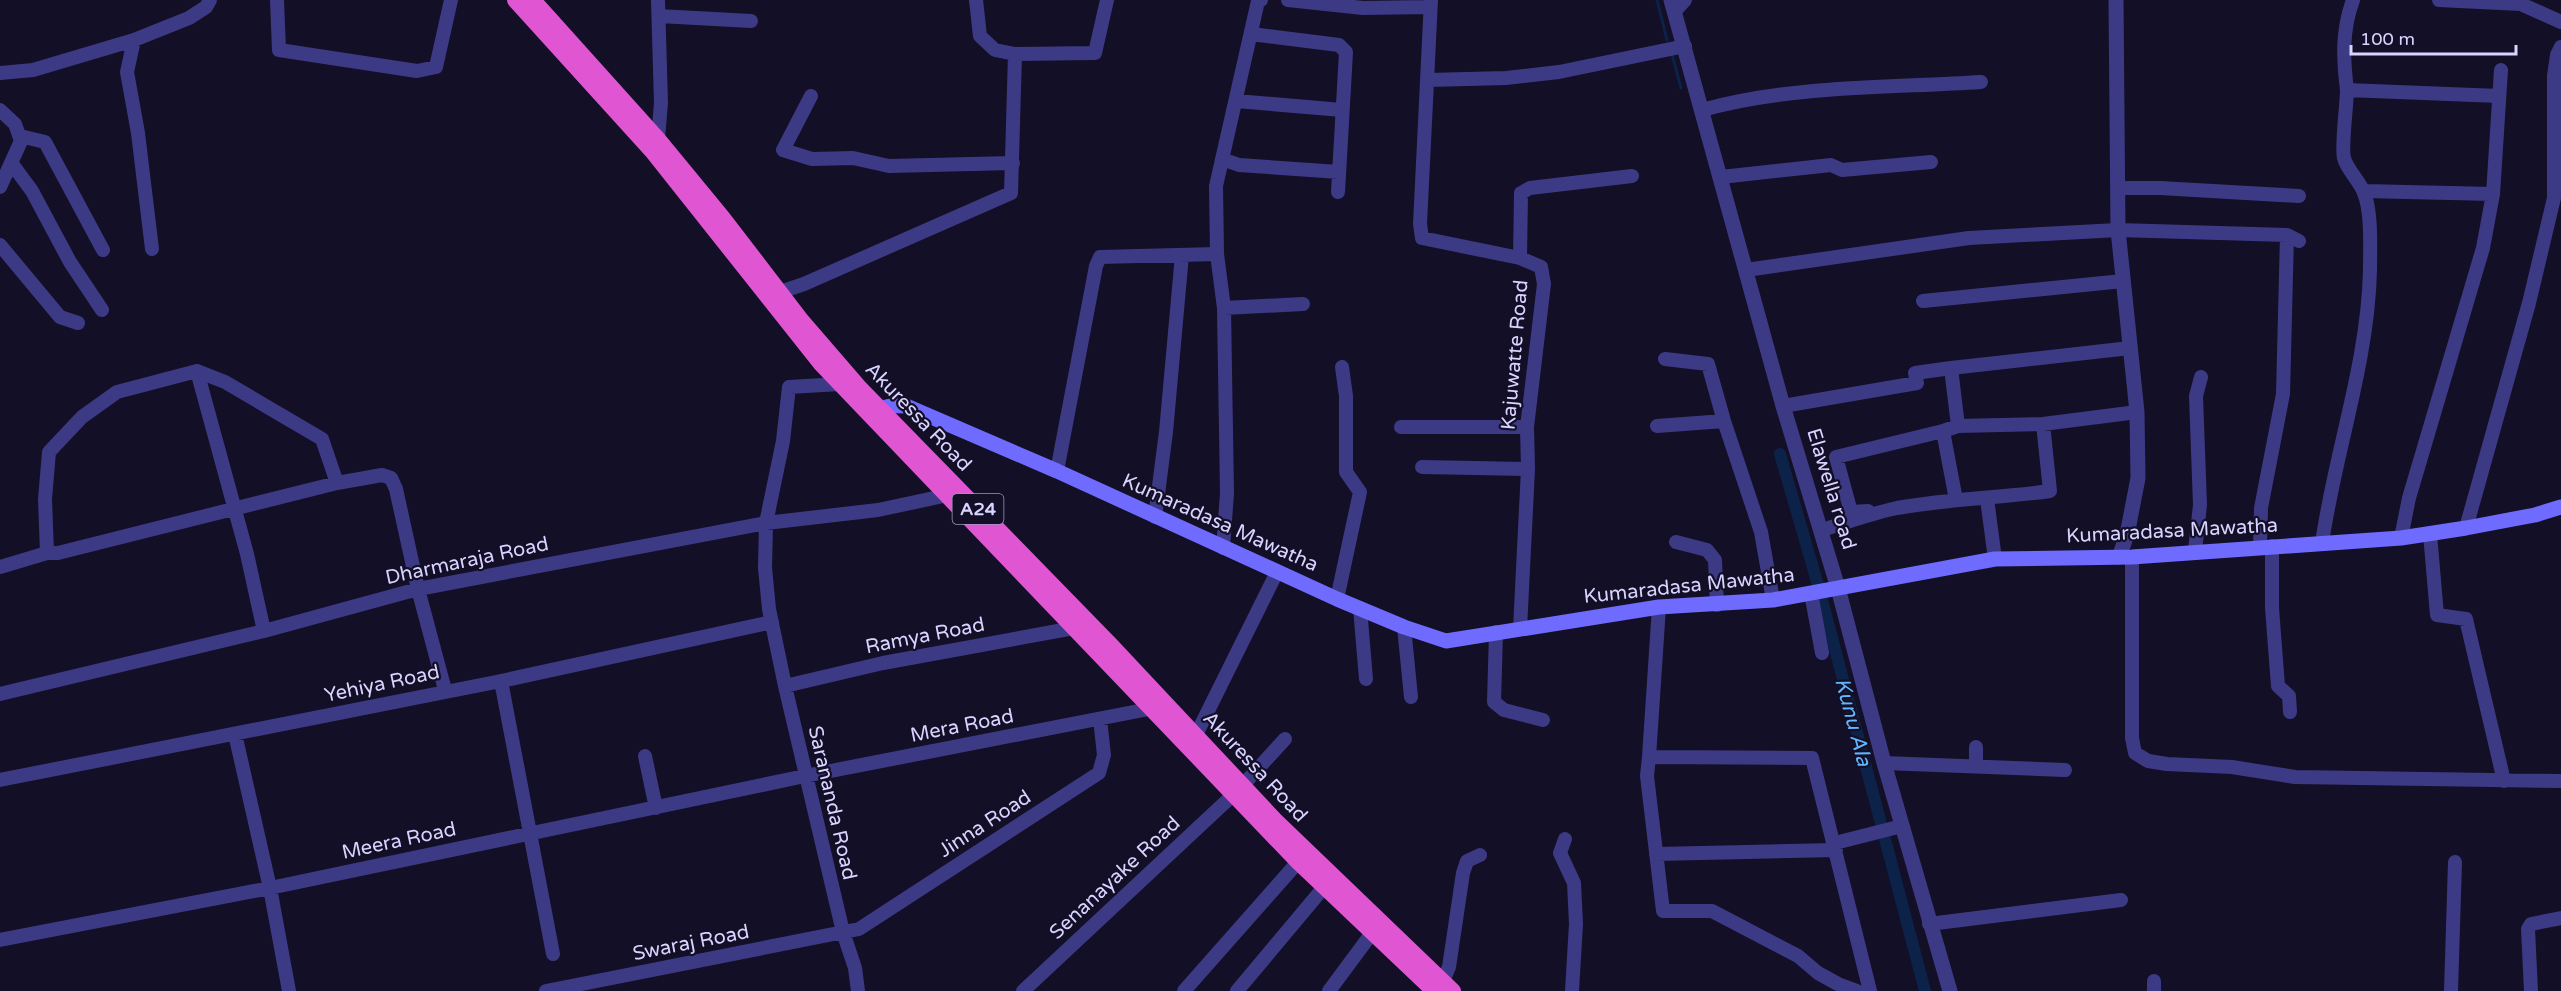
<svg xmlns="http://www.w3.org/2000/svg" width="2561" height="991" viewBox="0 0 2561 991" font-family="'Varela Round',sans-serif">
	<rect width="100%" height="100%" fill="#130f26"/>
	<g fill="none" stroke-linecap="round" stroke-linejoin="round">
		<!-- stream -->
		<path stroke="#0c2248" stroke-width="3" d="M 1657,0 L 1667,40
			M 1672,54 L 1681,88"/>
		<!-- canal -->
		<path stroke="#0c2248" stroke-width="12" d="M 1780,454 L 1820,592 L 1925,991"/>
		<!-- minor -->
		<path stroke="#3d3a85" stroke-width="14" d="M 277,0 L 279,50 L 417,71 L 436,67 L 451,0
			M 658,0 L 661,103 L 658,139
			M 1288,0 L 1363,8 L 1430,7
			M 1431,0 L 1420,224 L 1422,238 L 1520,258 L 1541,267 L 1544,284 L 1527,427 L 1528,469 L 1520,629
			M 2353,0 C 2342,30 2343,58 2347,90 L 2499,96
			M 2439,0 L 2521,4 L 2561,22
			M 1675,11 L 1685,0
			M 659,16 L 751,21
			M 1251,34 L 1339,45 L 1346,52 L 1338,192
			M 134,40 L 127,72 L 138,133 L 152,249
			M 1015,54 L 1095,53 L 1107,0
			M 0,73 L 33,70 L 134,40 L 189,18 L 206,7 L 210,0
			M 1428,80 L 1506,78 L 1559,72 L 1685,46
			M 811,96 L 783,150 L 812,159 L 853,158 L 889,166 L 1013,163
			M 1236,101 L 1342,110
			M 0,110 L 15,124 L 21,141 L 0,187
			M 1702,110 C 1792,85 1889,88 1981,82
			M 20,136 L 45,142 L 103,250
			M 1222,159 L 1239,165 L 1339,172
			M 12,164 L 32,191 L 70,262 L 102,310
			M 1721,177 L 1831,165 L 1842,170 L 1931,162
			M 2119,188 L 2160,188 L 2299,196
			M 2364,191 L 2493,194
			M 0,245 L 60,317 L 78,323
			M 1520,258 L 1521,193 L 1530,188 L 1632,176
			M 1746,270 L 1969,238 L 2118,230 L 2287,235 L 2299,241
			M 780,292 L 804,284 L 1011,193 L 1015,54 L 995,50 L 980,36 L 976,0
			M 1923,301 L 2123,281
			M 1224,308 L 1303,304
			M 1665,359 L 1708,364 L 1724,421 L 1761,532 L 1773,600
			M 197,371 L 247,554 L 264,631
			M 840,384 L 789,387 L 783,441 L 766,523 L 765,568 L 769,609 L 785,686 L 843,932 L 855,968 L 858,991
			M 1783,406 L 1917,383 L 1915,373 L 1951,368
			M 1657,426 L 1724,421
			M 1958,426 L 1951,368 L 2130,348
			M 1401,427 L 1527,427
			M 1422,467 L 1528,469
			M 1057,471 L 1096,266 L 1100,257 L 1217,254
			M 1987,499 L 1995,559
			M 1956,500 L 1943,431 L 1958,426 L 2043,424 L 2137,412
			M 1868,511 L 1851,512 L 1836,457 L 1943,431
			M 1155,517 L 1166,432 L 1182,255
			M 2466,528 L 2529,303 L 2554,198 L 2554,76 L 2557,55 L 2561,47
			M 1821,530 C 1846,523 1872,513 1897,508 C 1948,499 1999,498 2050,491 L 2043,424
			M 2430,534 L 2437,615 L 2466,619 L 2504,781
			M 2401,538 L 2409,498 L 2483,248 L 2493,194 L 2501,70
			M 1676,542 L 1707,550 L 1715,560 L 1717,605
			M 2322,543 C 2335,452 2368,363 2370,270 C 2370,249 2372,212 2364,193 C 2360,181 2347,170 2344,158 C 2341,146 2347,104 2347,90
			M 2272,546 L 2272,608 L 2278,686 L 2289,696 L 2290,712
			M 2260,547 L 2261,508 L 2283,394 L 2287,235
			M 1223,548 L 1227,493 L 1224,308 L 1217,254 L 1216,186 L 1258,1 L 1261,0
			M 2195,551 L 2200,505 L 2196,396 L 2201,377
			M 47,553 L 45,499 L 49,452 L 82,417 L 117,392 L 197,371 L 225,382 L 322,439 L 337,483
			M 2132,557 L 2132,738 L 2135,753 L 2148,761 L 2167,764 L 2232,767 L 2295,777 L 2561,781
			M 0,567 L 47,553 L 58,553 L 337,483 L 382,475 L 391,478 L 396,489 L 418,589 L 445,690
			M 1811,593 L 1822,653
			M 1337,599 L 1360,492 L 1346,472 L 1346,396 L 1342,367
			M 1360,608 L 1366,679
			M 1404,627 L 1411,697
			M 1496,632 L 1494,702 L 1504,710 L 1543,720
			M 501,681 L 553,954
			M 785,686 L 883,663 L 1074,628
			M 0,694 L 264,631 L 418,589 L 766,523 L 878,510 L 948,495
			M 235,734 L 270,888 L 289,991
			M 1196,735 L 1277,572
			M 1976,747 L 1976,766
			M 645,756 L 656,808
			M 1649,757 L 1659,607
			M 1884,763 L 2065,770
			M 0,780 L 501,681 L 772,622
			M 1243,785 L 1285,739
			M 1565,839 L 1560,853 L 1574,883 L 1576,924 L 1572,991
			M 1835,843 L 1902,826
			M 1656,854 L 1836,850
			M 1929,924 L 2121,900
			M 0,940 L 270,888 L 805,776 L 1159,707
			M 1443,981 L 1449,967 L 1463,873 L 1467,861 L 1480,855
			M 2154,981 L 2154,991
			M 546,991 L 859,929 L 1099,773 L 1104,755 L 1100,719
			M 1023,991 L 1234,794
			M 1184,991 L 1298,862
			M 1237,991 L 1325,886
			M 1329,991 L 1372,933
			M 1857,991 L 1838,984 L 1818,973 L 1798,956 L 1712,911 L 1663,911 L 1647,776 L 1649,757 L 1812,758 L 1870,991
			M 2451,991 L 2455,862
			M 2531,991 L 2528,929 L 2531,924 L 2561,918"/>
		<!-- tertiary -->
		<path stroke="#3d3a85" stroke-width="15" d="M 1671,0 L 1783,406 L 1838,588 L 1884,763 L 1950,991
			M 2116,0 L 2118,230 L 2137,412 L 2138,478 L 2127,535 L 2119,557"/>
		<!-- secondary -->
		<path stroke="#6f6bff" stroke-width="15" d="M 873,416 C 883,405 892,405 906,406 L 1057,471 L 1337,599 L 1404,627 L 1446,641 L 1659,607 L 1773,600 L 1995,559 L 2132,557 L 2401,538 L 2466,528 L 2535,515 L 2561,507"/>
		<!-- trunk -->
		<path stroke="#e055d1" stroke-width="16" d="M 515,0 L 652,151 L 821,364 L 1298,862 L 1434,991
			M 533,0 L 658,139 L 723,218 L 802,321 L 859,387 L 1111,645 L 1275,820 L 1453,991"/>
	</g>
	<g text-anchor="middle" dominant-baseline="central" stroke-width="4.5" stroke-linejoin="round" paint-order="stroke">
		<!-- shield labels -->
		<rect fill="#130f26" stroke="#9e99be" stroke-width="1.5" x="952.5" y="494" width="51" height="30" rx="4.5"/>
		<g font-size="18" font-weight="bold" fill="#d9d4ff">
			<text x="978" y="509">A24</text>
		</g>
		<!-- street labels -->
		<g font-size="20" fill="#d9d4ff" stroke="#130f26">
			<text transform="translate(1515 355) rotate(-85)">Kajuwatte Road</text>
			<text transform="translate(918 417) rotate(46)">Akuressa Road</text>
			<text transform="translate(1831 489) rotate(73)">Elawella road</text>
			<text transform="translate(1220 523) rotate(24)">Kumaradasa Mawatha</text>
			<text transform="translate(2172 531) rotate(-3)">Kumaradasa Mawatha</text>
			<text transform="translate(467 561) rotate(-12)">Dharmaraja Road</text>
			<text transform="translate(1689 586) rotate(-6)">Kumaradasa Mawatha</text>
			<text transform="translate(925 636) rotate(-11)">Ramya Road</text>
			<text transform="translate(382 684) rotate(-12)">Yehiya Road</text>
			<text transform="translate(962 726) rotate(-11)">Mera Road</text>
			<text transform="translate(1255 767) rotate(47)">Akuressa Road</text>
			<text transform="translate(832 803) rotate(77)">Sarananda Road</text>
			<text transform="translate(985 824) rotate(-33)">Jinna Road</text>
			<text transform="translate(399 841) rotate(-12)">Meera Road</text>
			<text transform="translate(1115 878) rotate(-43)">Senanayake Road</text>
			<text transform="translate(691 943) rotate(-11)">Swaraj Road</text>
		</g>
		<!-- water labels -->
		<g font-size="21" font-style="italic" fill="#62b6ff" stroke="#130f26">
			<text transform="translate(1853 722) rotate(75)">Kunu Ala</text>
		</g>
	</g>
	<!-- scale -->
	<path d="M2351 45v9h165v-9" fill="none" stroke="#d9d4ff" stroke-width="3"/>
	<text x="2360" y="45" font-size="18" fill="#d9d4ff" stroke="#130f26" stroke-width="4.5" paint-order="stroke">100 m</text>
</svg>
